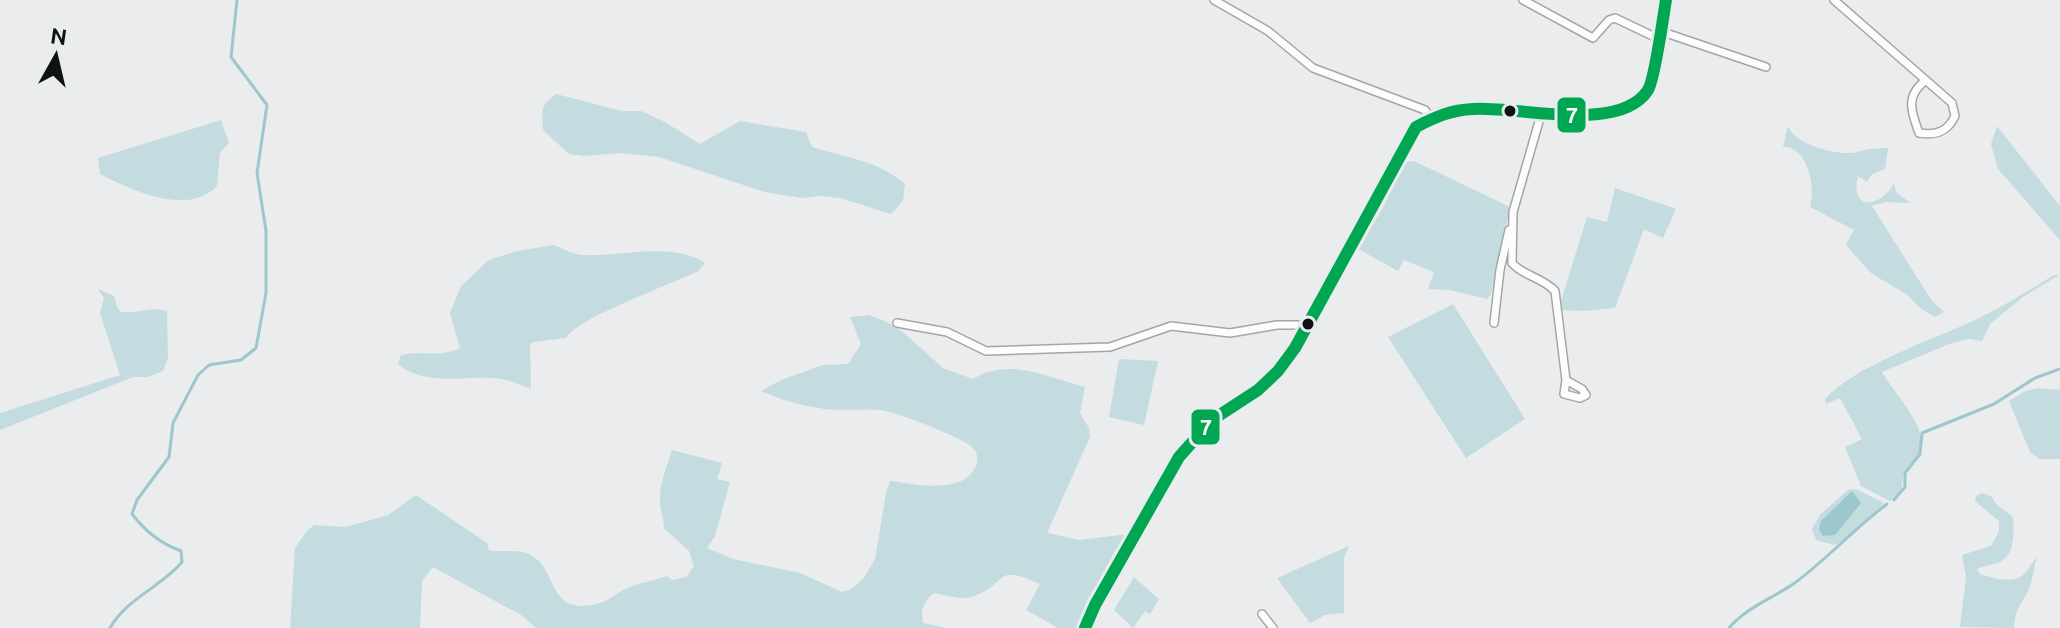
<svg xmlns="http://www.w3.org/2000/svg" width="2060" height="628" viewBox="0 0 2060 628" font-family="Ubuntu,sans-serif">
	<rect width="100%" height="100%" fill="#eaeced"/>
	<!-- green -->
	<path fill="#c4dcdf" d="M 556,94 L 622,111 L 641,111 L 663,121 L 700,144 L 740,121 L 806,132 L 812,147 C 845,157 879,161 905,184 L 903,201 L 891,214 L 840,198 L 820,196 L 802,198 L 765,192 L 659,157 L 621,153 L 583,156 L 569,154 L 543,130 C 542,112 540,104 556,94 Z
		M 221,120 L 229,143 L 220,153 L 217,186 C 188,217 131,190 100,174 L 98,158 Z
		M 1788,126 C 1793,144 1839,157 1857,152 C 1868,149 1876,148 1888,148 L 1885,169 L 1872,174 L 1867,182 L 1858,176 C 1849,212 1881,208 1894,183 L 1896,192 L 1910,203 L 1886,202 L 1872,206 L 1932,301 L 1944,312 L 1935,317 L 1920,308 L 1908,295 L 1872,274 L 1846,245 L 1854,230 L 1810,207 C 1816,187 1808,146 1783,147 Z
		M 1997,126 L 2060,206 L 2060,240 L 1998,169 L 1991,144 Z
		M 1414,161 L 1510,207 L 1491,294 L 1487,299 L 1450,290 L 1428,289 L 1434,272 L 1404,260 L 1398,271 L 1360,250 L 1350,251 L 1371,215 L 1378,217 L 1406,162 Z
		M 1615,188 L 1676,209 L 1663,238 L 1644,229 L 1615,308 L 1583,311 L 1562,310 L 1560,304 L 1587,217 L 1607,222 Z
		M 554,245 C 563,249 574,255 584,255 C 623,257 671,241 705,263 L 698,271 C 672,284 577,318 566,338 L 533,342 L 530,344 L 531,389 C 522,386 511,380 501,379 C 467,374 427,388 398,364 L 401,355 C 424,350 438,358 460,348 L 450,313 L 461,286 L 489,260 L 517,251 Z
		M 2054,275 L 2059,275 L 2023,297 L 1990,324 L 1982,341 L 1969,339 L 1949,344 L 1882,372 C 1893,392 1927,426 1921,449 C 1918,458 1910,462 1906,470 C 1898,483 1909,490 1890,501 L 1861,486 L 1845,447 L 1862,439 L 1840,398 L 1826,404 L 1825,399 C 1855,366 1931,340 1973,321 C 2001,308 2028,291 2054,275 Z
		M 98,289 L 114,296 L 117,307 L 121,312 C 137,314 153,306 167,311 L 168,359 L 163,371 L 148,377 L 133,377 L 0,430 L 0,413 L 120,375 L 100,313 L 104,298 Z
		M 1453,304 L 1525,419 L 1466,458 L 1388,337 Z
		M 869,315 L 887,322 L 905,334 L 943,368 L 973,379 C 1011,357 1045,377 1085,387 L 1080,413 L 1089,428 L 1090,437 L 1047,533 L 1079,540 L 1129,534 L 1076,628 L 1058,628 L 1026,610 L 1040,584 C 993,562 1009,584 972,597 C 962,600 945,595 934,593 C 924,601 920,610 923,623 L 947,628 L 536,628 L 521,615 L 433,567 L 422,581 L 420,628 L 290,628 L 295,548 L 306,532 L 314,525 L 346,527 L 388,515 L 416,495 L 487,543 L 489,550 C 503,553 518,548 531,555 C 558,570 547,613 592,605 C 606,603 614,595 625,589 C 637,583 654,581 667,576 L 672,580 L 686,577 L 694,566 L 689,551 L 664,528 C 664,519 660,511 660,502 C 659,485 667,466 672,450 L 722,463 L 717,479 L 730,482 L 715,536 L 707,548 L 733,559 L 800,573 L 842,592 L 850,590 L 864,578 L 875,559 L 886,493 L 890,481 C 915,484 961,495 975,468 C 979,460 978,452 971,446 C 960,437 895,411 880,410 C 860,408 839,412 819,408 C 798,405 780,399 761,391 L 781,380 L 823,365 L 848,364 L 861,344 L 850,317 Z
		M 1119,359 L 1158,361 L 1144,425 L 1109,417 Z
		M 2038,388 L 2060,390 L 2060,459 L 2040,459 L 2030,452 L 2009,401 L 2025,391 Z
		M 1849,489 L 1858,490 L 1884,503 L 1842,543 L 1834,545 L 1816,540 L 1812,529 L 1820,515 Z
		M 1982,493 L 1992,497 L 1995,503 L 2013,517 C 2014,530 2015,552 2003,560 C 1996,565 1985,565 1977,569 L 1980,574 C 1993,578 2014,585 2025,573 C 2030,568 2031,562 2037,558 C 2033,568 2033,582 2028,591 C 2021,606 2015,608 2014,628 L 1960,627 L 1966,577 L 1962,555 L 1991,546 L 1999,531 L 1999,521 L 1975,501 L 1976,496 Z
		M 1349,546 L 1344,557 L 1344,613 L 1325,615 L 1310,623 L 1277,578 Z
		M 1134,577 L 1159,599 L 1150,614 L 1145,611 L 1133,628 L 1114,610 Z"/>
	<!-- water -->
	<path fill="#9cc7ce" d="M 1852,491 L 1861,503 L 1835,535 L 1823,536 L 1819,529 L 1821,521 Z"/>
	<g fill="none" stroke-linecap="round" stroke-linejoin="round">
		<!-- stream -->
		<path stroke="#9cc7ce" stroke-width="3" d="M 1894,500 L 1905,487 L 1905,473 L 1920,454 L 1922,433 L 1994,404 L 2035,378 L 2060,369
			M 110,628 C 126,599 161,587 182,562 L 181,551 C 160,543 146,532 132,514 L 137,500 L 169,457 L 173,423 L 198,375 L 209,365 L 241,360 L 256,348 L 266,293 L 266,231 L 257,173 L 267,105 L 231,57 L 237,0
			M 1729,628 C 1748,606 1774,598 1796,582 C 1828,558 1855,528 1887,504"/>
		<!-- street casing -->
		<g stroke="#a4a6a6" stroke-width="10">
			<path id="street" d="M 1214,0 L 1268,31 L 1313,68 L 1425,110 L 1430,117
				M 1523,0 L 1593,38 L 1609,20 L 1615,18 L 1659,39
				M 1834,0 L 1952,103 L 1955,116 C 1948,131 1937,136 1919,133 C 1911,111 1905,96 1926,80
				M 1660,31 L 1766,67
				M 1542,111 L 1513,212 L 1512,263 C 1523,276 1542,277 1555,291 L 1566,380 L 1582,389 L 1586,395 L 1580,398 L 1564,394 L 1566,380
				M 897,323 L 947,332 L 986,351 L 1110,347 L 1171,326 L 1230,333 L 1277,325 L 1302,325 L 1307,327
				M 1494,323 L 1500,270 L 1509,230
				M 1262,614 L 1273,628"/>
		</g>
		<!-- secondary casing -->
		<g stroke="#a4a6a6" stroke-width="14">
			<path id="secondary" d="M 1085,628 L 1095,605 L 1179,457 L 1212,420 L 1258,390 L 1278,371 L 1295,348 L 1416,127 C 1471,77 1621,150 1650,88 L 1666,0"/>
		</g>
		<!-- street -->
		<use href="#street" stroke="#fcfcfc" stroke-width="7"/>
		<!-- secondary -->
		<use href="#secondary" stroke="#ebeff0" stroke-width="11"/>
		<!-- bus-1 casing -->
		<g stroke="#e9edee" stroke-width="18">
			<path id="bus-1" d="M 1085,628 L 1095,605 L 1179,457 L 1212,420 L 1258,390 L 1278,371 L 1295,348 L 1416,127 C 1435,117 1451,110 1473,109 C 1519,106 1620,134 1648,90 C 1655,79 1663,17 1666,0"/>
		</g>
		<!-- bus-1 -->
		<use href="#bus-1" stroke="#00a651" stroke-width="12"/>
	</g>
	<!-- markers -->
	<g fill="#101212" stroke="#e9edee" stroke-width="3">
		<circle cx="1510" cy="111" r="7"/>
		<circle cx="1308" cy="324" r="7"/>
	</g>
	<g stroke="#e9edee" stroke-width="3">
		<rect x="1556" y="96" width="31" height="38" rx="8" fill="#00a651"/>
		<rect x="1190" y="408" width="31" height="38" rx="8" fill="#00a651"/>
	</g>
	<g font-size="22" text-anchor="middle" font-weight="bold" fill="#fff">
		<text x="1572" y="123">7</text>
		<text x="1206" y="435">7</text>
	</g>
	<!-- north arrow -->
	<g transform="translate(56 56) rotate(8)" stroke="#e9edee" stroke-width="6" paint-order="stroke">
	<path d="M0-6L14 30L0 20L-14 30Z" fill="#101212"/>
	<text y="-12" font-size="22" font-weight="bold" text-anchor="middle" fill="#101212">N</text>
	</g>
</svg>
